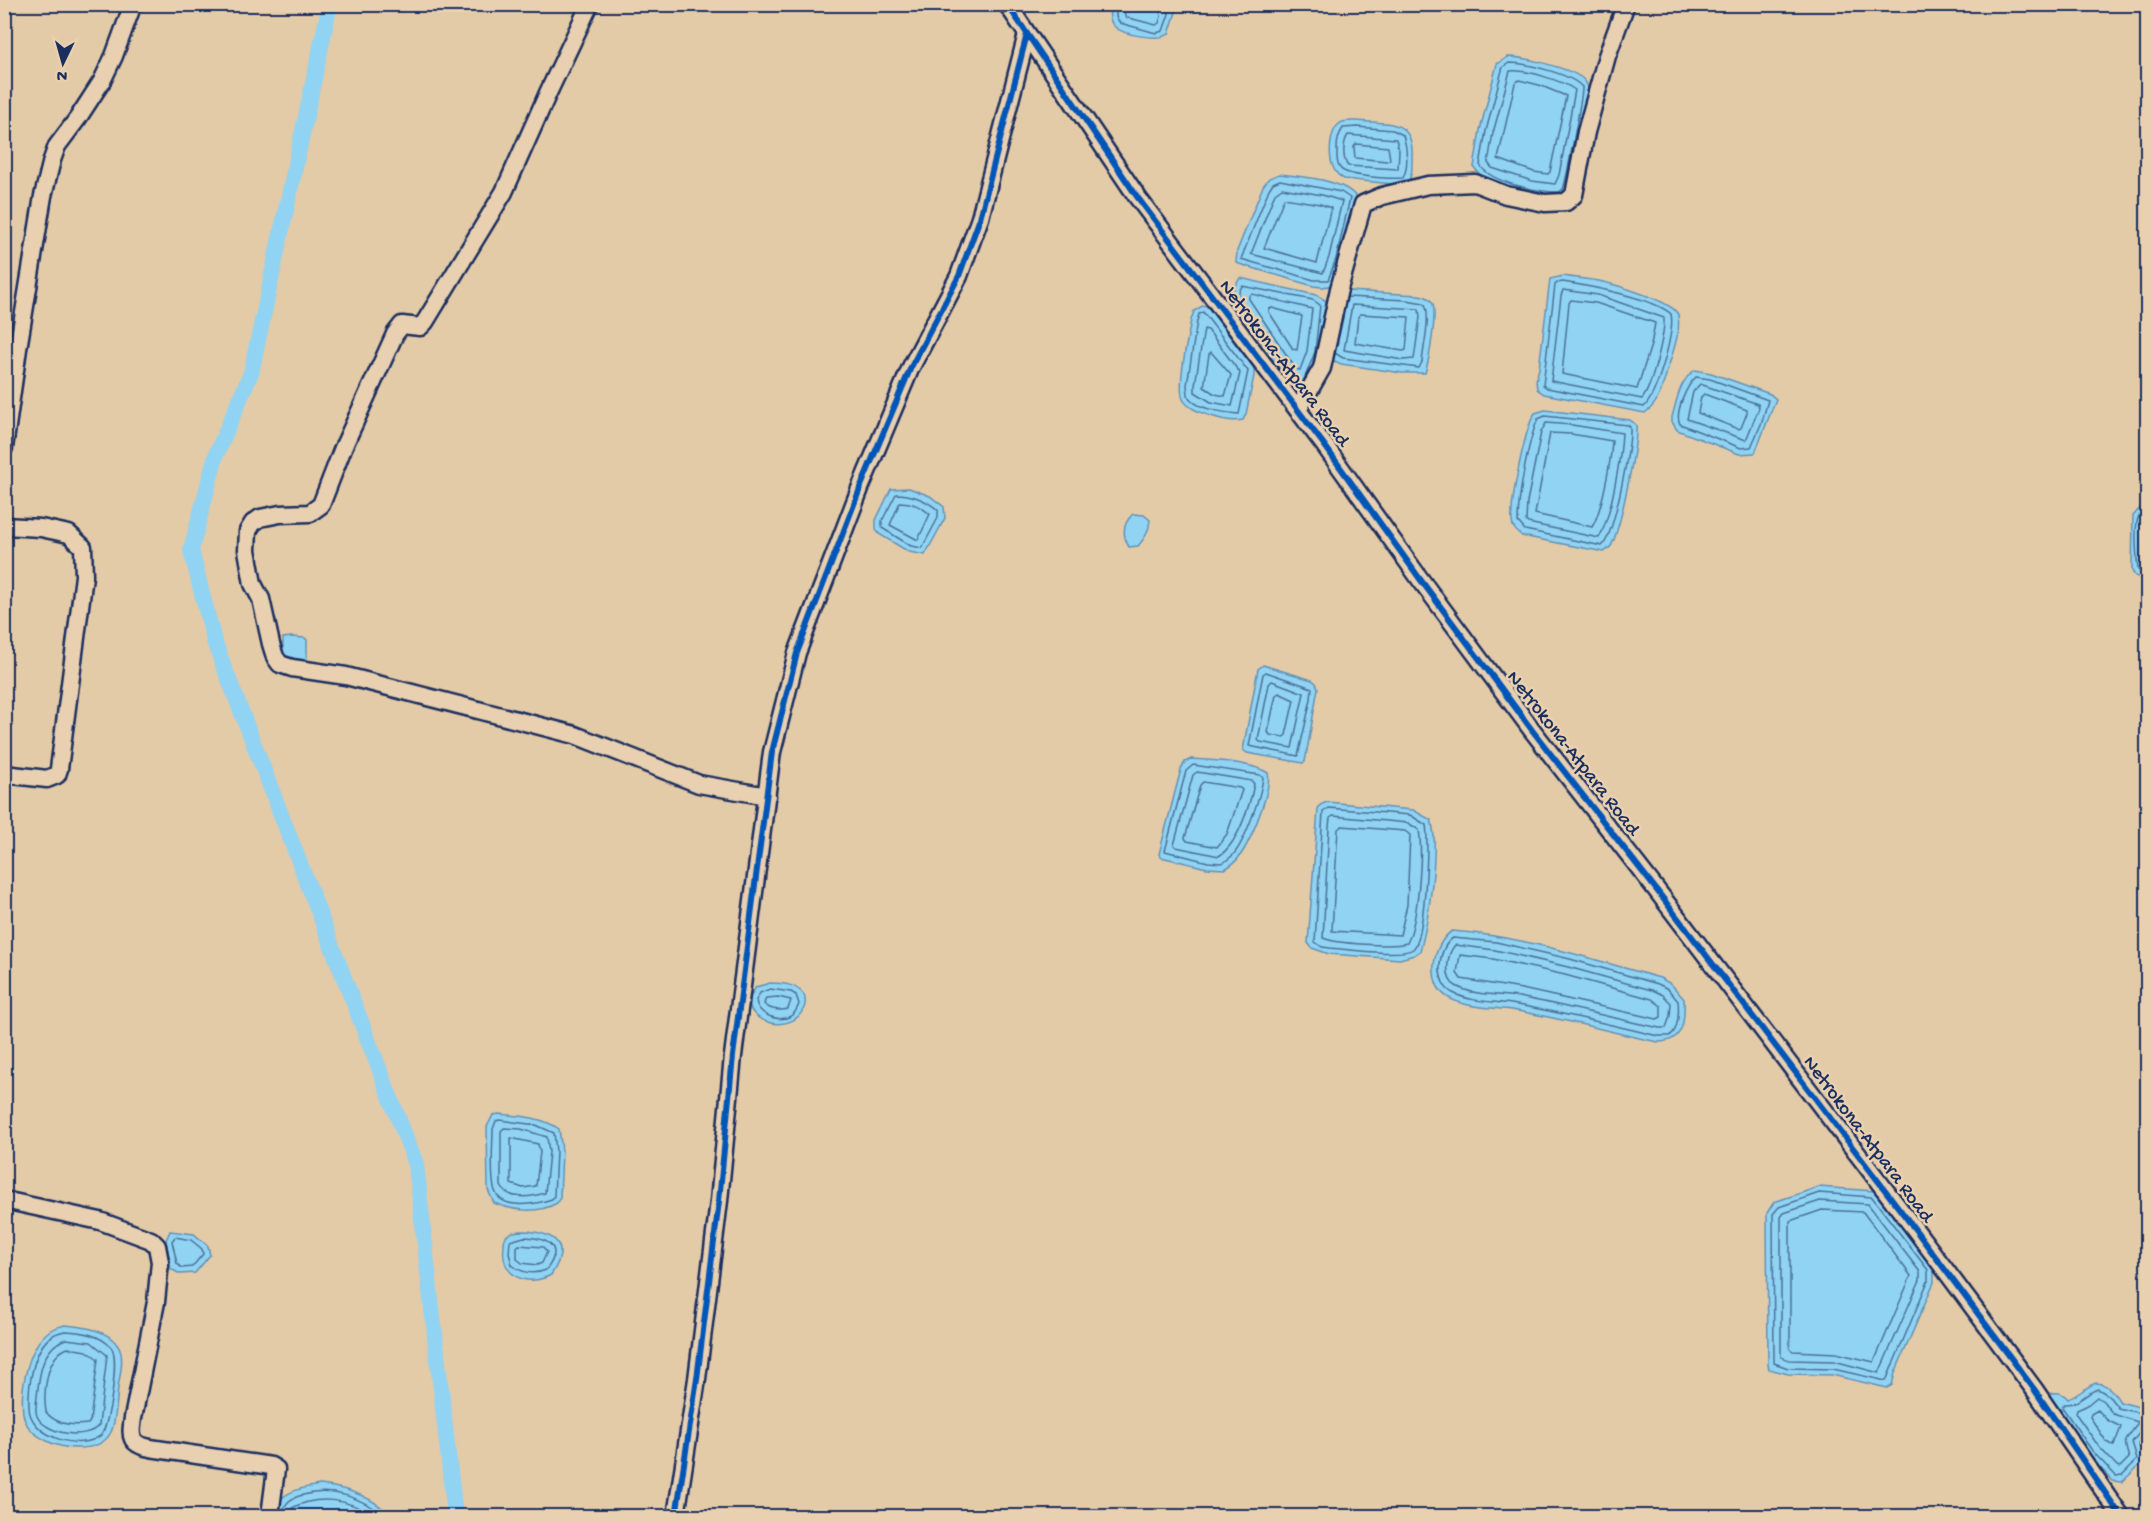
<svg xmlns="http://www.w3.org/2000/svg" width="2152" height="1521" viewBox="0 0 2152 1521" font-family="'Gochi Hand',sans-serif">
	<rect width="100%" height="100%" fill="#e4cba8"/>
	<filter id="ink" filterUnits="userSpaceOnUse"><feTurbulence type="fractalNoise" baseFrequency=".0167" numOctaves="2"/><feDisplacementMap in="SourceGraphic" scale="12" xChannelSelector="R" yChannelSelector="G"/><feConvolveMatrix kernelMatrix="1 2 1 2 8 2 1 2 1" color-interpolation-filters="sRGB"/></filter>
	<g filter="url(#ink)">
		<!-- water -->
		<path fill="#90d3f2" stroke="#6191b7" stroke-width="1.5" d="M 1159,4 L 1173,7 L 1176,12 L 1169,34 C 1159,41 1123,35 1115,27 C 1108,21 1109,12 1111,5 Z
			M 1508,57 C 1524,57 1574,69 1584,80 C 1588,84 1588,88 1589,93 L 1572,177 L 1565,196 C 1538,195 1489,192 1474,167 L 1480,130 L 1497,64 Z
			M 1357,121 C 1386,124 1414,118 1412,156 C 1412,166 1413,175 1407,184 L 1402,185 L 1344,179 C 1339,176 1336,174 1334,169 C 1328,158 1329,132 1339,124 C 1343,120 1352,121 1357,121 Z
			M 1279,174 C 1299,176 1348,180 1357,199 L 1333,284 C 1326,288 1321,287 1313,286 L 1236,263 L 1237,251 L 1263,186 L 1269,178 Z
			M 1563,276 C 1575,278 1587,279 1599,281 C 1614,284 1675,302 1678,315 C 1681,331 1673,351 1669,365 C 1663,383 1661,402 1645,413 L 1544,394 L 1537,389 L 1536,381 L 1539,368 L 1550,279 Z
			M 1240,278 L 1316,295 L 1325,300 L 1327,305 L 1321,353 L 1302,391 L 1296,391 L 1291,386 L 1234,301 L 1234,287 Z
			M 1349,291 L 1419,295 C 1424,296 1429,297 1432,302 C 1438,311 1429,361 1425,373 L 1402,373 L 1341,364 L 1332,360 L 1343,292 Z
			M 1204,305 L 1208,307 L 1254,368 L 1254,376 L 1246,414 L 1243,420 C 1234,422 1220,419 1211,416 C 1202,413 1187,408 1183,399 C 1177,385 1188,337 1191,320 L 1194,311 Z
			M 1695,370 L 1711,373 L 1770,394 L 1776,399 L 1755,453 L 1739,454 L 1677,430 L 1672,422 L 1672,417 C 1677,400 1679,381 1695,370 Z
			M 1545,410 L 1630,420 L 1636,425 C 1638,442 1620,531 1611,546 C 1609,549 1607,550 1604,552 L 1522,536 C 1517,532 1512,528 1512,521 C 1510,503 1525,427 1535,413 Z
			M 909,488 L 930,496 L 944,507 L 945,518 L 925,555 L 909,552 L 879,534 L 876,529 L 876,520 L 891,489 Z
			M 2147,506 L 2148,506 L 2147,581 L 2135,576 L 2132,571 L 2133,516 L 2141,507 Z
			M 1133,514 L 1144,515 L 1150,520 C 1149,532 1145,538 1138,546 L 1129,547 C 1122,535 1122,524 1133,514 Z
			M 292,637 L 305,638 L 307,640 L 307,663 L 283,658 L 283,638 Z
			M 1263,665 L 1312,680 L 1316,683 L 1318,688 L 1305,762 L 1303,763 L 1247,753 L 1243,750 L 1258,669 Z
			M 1191,759 C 1212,760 1251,762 1268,773 C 1272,790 1250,843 1239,857 C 1236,862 1230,866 1225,869 L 1207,868 L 1161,857 L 1159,854 L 1181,769 L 1185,762 Z
			M 1327,802 L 1413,810 L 1431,820 C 1440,845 1428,924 1420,951 L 1414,955 L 1400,959 L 1329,954 L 1312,948 L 1308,943 L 1318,809 L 1320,805 Z
			M 1452,931 C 1522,936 1592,959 1660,978 L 1671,984 L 1684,999 C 1685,1021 1684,1042 1658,1042 C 1611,1032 1564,1019 1517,1011 C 1496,1007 1468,1009 1449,998 C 1425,985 1432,944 1452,931 Z
			M 770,983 C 782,983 797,984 804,995 C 806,1000 806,1003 804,1008 C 792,1036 745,1022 750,1000 C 750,995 754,991 756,987 Z
			M 499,1114 C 520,1116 542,1117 559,1129 L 562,1151 L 560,1198 L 557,1203 C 538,1214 513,1211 494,1203 L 488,1190 L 487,1127 L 493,1115 Z
			M 1819,1187 L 1875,1191 L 1934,1268 L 1934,1282 L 1895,1373 L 1892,1385 L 1887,1388 L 1832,1375 L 1788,1374 L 1769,1369 L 1768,1365 L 1767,1213 L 1774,1202 Z
			M 170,1231 L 194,1234 L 208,1246 L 210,1255 L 195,1273 L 180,1274 L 171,1269 L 166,1240 Z
			M 523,1231 C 554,1232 572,1244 551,1275 C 526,1288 500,1276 504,1246 C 504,1241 504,1236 509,1234 C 513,1231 519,1231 523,1231 Z
			M 65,1325 C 83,1327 108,1329 118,1346 C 125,1356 120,1375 118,1387 C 117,1398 116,1422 111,1432 C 101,1453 66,1450 49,1442 C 35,1435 25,1428 23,1413 C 20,1389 28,1347 48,1332 C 52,1328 59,1327 65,1325 Z
			M 2096,1383 C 2108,1383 2115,1394 2120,1402 L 2147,1409 L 2147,1433 L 2138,1444 L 2142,1451 L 2143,1462 L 2122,1482 L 2113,1481 L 2089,1456 L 2048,1396 L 2051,1393 C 2059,1392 2063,1393 2068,1399 C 2079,1395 2085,1387 2096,1383 Z
			M 320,1485 C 348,1488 372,1496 391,1516 L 276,1516 C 277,1512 277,1506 279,1502 C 286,1490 308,1487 320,1485 Z"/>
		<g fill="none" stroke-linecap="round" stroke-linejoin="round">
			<!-- shore -->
			<path stroke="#4a7199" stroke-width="1.5" d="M 1116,4 L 1116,17 L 1120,23 L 1156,33 L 1163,31 L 1169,14 L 1166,4
				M 1124,4 L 1125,17 L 1156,25 L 1159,23 L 1161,16 L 1158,4
				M 1509,63 C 1526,63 1571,74 1582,87 C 1583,93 1566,183 1563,189 C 1562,190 1561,191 1559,192 C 1540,192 1490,183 1480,165 L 1486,131 L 1501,74 L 1503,67 Z
				M 1510,71 C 1525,69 1563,81 1575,90 L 1559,175 L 1555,184 L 1532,181 L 1492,168 L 1488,163 L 1493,133 Z
				M 1519,80 L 1539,85 L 1566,96 L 1550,172 L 1548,174 L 1534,172 L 1498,159 L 1515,83 Z
				M 1357,127 L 1393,130 L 1403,135 C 1407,147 1409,166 1403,178 C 1393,179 1346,177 1340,168 C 1336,163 1337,157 1337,150 C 1337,141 1338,136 1343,128 Z
				M 1348,135 L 1396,139 L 1399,150 L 1398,169 L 1348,166 C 1342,159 1343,142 1348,135 Z
				M 1356,144 L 1388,147 L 1390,159 L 1387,161 L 1355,158 L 1354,147 Z
				M 1280,180 L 1341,192 L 1350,198 L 1336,259 L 1328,280 L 1314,280 L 1241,259 L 1269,189 L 1273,183 Z
				M 1282,188 L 1322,195 L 1342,201 L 1329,257 L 1323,273 L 1251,254 L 1275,193 Z
				M 1284,198 L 1320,204 L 1331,208 L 1317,263 L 1264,248 Z
				M 1563,282 C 1588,286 1654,298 1671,314 C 1675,331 1657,395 1644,407 L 1547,388 L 1543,385 L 1555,285 L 1557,283 Z
				M 1563,290 L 1598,295 L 1664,318 C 1665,334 1652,387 1642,399 L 1551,381 L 1561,296 Z
				M 1252,294 L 1312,309 L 1307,351 L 1300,370 L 1296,369 L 1249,299 L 1249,296 Z
				M 1571,300 L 1596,303 L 1655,323 L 1651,345 L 1637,389 L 1562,374 L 1569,303 Z
				M 1352,305 L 1419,309 L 1420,317 L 1414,359 L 1403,360 L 1344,350 Z
				M 1272,308 L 1302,316 L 1297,350 L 1293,349 L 1269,312 L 1269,309 Z
				M 1203,312 L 1248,371 L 1239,414 C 1226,413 1193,409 1188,395 C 1188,394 1187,386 1187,385 L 1197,321 L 1199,314 Z
				M 1360,314 L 1409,317 L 1406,350 L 1403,351 L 1355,343 L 1358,317 Z
				M 1204,329 L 1208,330 L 1240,373 L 1232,406 L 1211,402 L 1195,392 L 1195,385 Z
				M 1211,352 L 1231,375 L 1225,396 L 1215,394 L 1204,387 L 1209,354 Z
				M 1335,353 L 1343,358 L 1419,368 L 1422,362 C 1423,349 1432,312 1424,303 L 1406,300 L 1347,297
				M 1696,377 L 1710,379 L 1768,400 L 1762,422 L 1751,447 L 1741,448 L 1680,424 C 1674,413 1687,385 1696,377 Z
				M 1302,383 L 1299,385 L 1295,382 L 1240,299 L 1239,292 L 1242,286 L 1313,300 L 1320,305 L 1315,352 L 1303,382
				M 1700,384 L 1758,404 L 1759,408 L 1746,440 L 1687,419 L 1693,392 Z
				M 1704,394 L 1747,410 L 1747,413 L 1741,428 L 1738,429 L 1698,413 L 1701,397 Z
				M 1545,416 L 1628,425 L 1630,427 C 1631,445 1614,536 1602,546 L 1525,530 L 1518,522 C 1518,497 1528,441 1538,419 Z
				M 1546,423 L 1572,425 L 1622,433 C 1621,458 1611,517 1599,538 L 1528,523 L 1526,521 L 1527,502 L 1541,432 Z
				M 1550,433 L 1571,434 L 1612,441 C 1611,461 1602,511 1592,527 L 1535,514 Z
				M 896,494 C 912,494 926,500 938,510 L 938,518 L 922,548 L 911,546 L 882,528 L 882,521 Z
				M 900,502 C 911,502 922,507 930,514 L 918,540 L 890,525 Z
				M 2148,512 C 2144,513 2141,513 2139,516 C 2133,526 2137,558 2138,570 L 2148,575
				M 1266,672 L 1312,688 L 1311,699 L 1298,756 L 1249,746 L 1263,674 Z
				M 1272,681 L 1304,693 L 1292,748 L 1260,742 L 1258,740 L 1269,684 Z
				M 1279,693 L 1294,700 L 1286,735 L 1284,737 L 1270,735 L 1268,732 L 1276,695 Z
				M 1193,765 L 1260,775 L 1263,778 C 1261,795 1245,842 1233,855 C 1230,858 1226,861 1222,863 L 1208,862 L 1165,851 L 1186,771 Z
				M 1197,772 L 1252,781 L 1254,784 C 1250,805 1238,844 1219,856 L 1176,847 L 1174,845 L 1193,775 Z
				M 1203,782 L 1240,788 L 1242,790 L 1227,834 L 1217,847 L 1187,841 L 1185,838 L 1200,785 Z
				M 1329,808 L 1410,815 L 1426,825 C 1429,842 1425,939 1413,949 C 1403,957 1345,949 1330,948 L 1322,947 L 1315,942 L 1323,812 Z
				M 1333,816 L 1408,823 L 1419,830 C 1423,853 1418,922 1407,943 C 1393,947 1336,944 1323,938 L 1329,827 L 1330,818 Z
				M 1342,826 L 1405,831 L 1410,835 L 1407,905 L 1400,935 L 1332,931 L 1338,829 Z
				M 1453,938 L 1496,942 L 1570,959 L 1658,984 L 1668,989 L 1678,1001 C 1679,1010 1679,1032 1669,1036 C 1667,1036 1660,1036 1658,1036 C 1611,1025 1564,1013 1517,1005 C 1497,1001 1472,1003 1453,993 C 1434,984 1437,948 1453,938 Z
				M 1455,945 L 1495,950 L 1568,967 L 1655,991 L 1663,995 L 1671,1003 L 1670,1016 L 1666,1028 L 1659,1028 C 1612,1018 1566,1006 1519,997 C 1500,994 1473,996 1456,986 C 1443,979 1447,954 1455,945 Z
				M 1460,955 L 1493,959 L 1565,975 L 1652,999 L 1661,1006 L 1661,1017 L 1657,1019 L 1522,989 L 1461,979 L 1457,973 Z
				M 770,989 L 791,992 L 796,995 L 799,1004 C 797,1008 796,1013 791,1016 C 779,1023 757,1015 756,1000 L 760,993 Z
				M 778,997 L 791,1000 L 788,1009 C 780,1011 770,1010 764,1004 L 766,998 Z
				M 500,1120 L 536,1125 L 554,1133 L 556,1151 L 554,1196 L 552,1199 C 537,1204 502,1211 495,1191 C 490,1179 493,1143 493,1129 L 496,1121 Z
				M 504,1128 L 521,1129 L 547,1137 L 549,1152 L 545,1193 C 532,1197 508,1201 501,1186 L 501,1131 Z
				M 511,1138 L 538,1144 L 540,1152 L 536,1186 L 523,1188 L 511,1184 Z
				M 1819,1193 L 1872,1197 L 1928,1270 L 1928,1281 L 1886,1381 L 1833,1369 L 1788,1368 L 1774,1363 L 1773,1214 L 1779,1207 Z
				M 1820,1201 L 1868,1204 L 1920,1272 L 1920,1280 L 1879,1373 L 1834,1361 L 1789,1360 L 1781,1357 L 1781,1217 L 1784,1213 Z
				M 1822,1210 L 1863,1212 L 1911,1276 L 1874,1362 L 1836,1353 L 1793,1351 L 1790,1349 L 1790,1221 Z
				M 175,1237 L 191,1240 L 202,1249 L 203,1254 L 192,1267 L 182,1268 L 177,1264 L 172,1241 Z
				M 524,1237 C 547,1238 565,1246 546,1270 C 534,1275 522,1273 512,1265 L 509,1253 L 510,1241 Z
				M 519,1245 L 543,1247 L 547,1252 L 542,1263 L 537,1265 L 522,1263 L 517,1259 L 517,1247 Z
				M 65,1331 C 82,1332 99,1334 111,1347 C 120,1356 109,1427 101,1435 C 81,1453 29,1436 29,1407 C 28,1387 33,1348 52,1336 C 56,1333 61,1332 65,1331 Z
				M 66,1339 L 91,1342 L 107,1355 L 99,1425 C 87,1441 45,1434 37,1416 C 35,1411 36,1403 37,1397 C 39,1375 42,1347 66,1339 Z
				M 68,1348 L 87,1351 L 98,1359 L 90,1421 L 88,1424 C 73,1426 56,1425 46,1412 C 43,1393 46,1355 68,1348 Z
				M 2097,1397 L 2103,1401 L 2113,1414 L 2138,1422 C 2128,1442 2121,1433 2129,1458 L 2120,1467 L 2117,1466 L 2099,1447 L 2076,1414 L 2077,1410 L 2086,1406 Z
				M 2098,1410 L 2107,1420 L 2121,1427 L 2114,1446 L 2106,1441 L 2090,1417 L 2091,1414 Z
				M 2148,1415 L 2118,1408 L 2108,1395 L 2098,1389 C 2085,1393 2079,1405 2064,1404 L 2062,1407 L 2093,1452 L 2116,1476 L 2122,1475 L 2137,1460 L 2132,1442 L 2141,1431 L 2148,1430
				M 282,1516 C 284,1503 290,1498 303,1495 C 331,1487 362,1497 383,1516
				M 289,1516 L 292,1508 C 317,1495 349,1498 372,1516"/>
			<!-- canal -->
			<path stroke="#90d3f2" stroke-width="16" d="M 330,4 L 251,373 L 216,455 L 191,550 L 214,641 L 416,1164 L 455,1516"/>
			<!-- minor casing -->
			<g stroke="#1b2f5e" stroke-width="21">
				<path id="minor" d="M 590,4 L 548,93 L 504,192 L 425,322 L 420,327 L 402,325 L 395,334 L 343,448 L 321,505 L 310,513 L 280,514 L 260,518 L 253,523 L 248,531 L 247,550 L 253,584 L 261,599 L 271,644 L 275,657 L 280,664 L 292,668 L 346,676 L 575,735 L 699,784 L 767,796
					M 1007,4 L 1138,198 L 1325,446 L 1420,579 L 1532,730 L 1655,888 L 1917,1232 L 2034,1389 L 2121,1516
					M 1298,410 L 1322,368 L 1339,289 L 1363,204 L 1382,196 L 1428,185 L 1475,183 L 1506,195 L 1545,203 L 1566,202 L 1574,195 L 1586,132 L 1607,56 L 1626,4
					M 4,448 L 18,349 L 43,196 L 52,160 L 57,146 L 78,118 L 102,81 L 114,56 L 133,4
					M 4,526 L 41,528 L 69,534 L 83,547 L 84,576 L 59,769 L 57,775 L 47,779 L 4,774
					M 4,1200 L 100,1221 L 151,1240 L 157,1246 L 160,1262 L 156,1302 L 133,1418 C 130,1437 130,1444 150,1448 L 271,1466 L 276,1469 L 270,1516
					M 676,1516 L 697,1379 L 719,1201 L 733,1056 L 772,752 L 797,653 L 861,486 L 911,367 L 959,276 L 980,218 L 1027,34"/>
			</g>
			<!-- minor -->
			<use href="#minor" stroke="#e8d0b0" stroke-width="16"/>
			<!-- cycleway casing -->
			<g stroke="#e8d0b0" stroke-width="10">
				<path id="cycleway" d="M 1007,4 L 1138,198 L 1325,446 L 1420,579 L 1532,730 L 1655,888 L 1917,1232 L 2034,1389 L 2121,1516
					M 676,1516 L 697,1379 L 719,1201 L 733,1056 L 772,752 L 797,653 L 861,486 L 911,367 L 959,276 L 980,218 L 1027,34"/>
			</g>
			<!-- cycleway -->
			<use href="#cycleway" stroke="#0057b8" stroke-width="6"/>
		</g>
	</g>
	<g text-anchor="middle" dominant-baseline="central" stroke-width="5" stroke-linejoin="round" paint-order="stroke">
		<!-- street labels -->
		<g font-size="20" fill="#1b2f5e" stroke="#e8d0b0">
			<text transform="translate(1283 364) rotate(53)">Netrokona-Atpara Road</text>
			<text transform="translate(1572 754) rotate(52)">Netrokona-Atpara Road</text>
			<text transform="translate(1867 1140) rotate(53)">Netrokona-Atpara Road</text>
		</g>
	</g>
	<!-- margin -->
	<rect width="2152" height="1521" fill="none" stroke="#e8d0b0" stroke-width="24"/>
	<rect x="12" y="12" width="2128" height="1497" fill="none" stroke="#1b2f5e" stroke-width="2" filter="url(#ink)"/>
	<!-- north arrow -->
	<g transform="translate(63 63) rotate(185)" stroke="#e8d0b0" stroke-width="4.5" paint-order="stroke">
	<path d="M0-4.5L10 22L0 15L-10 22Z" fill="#1b2f5e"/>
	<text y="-9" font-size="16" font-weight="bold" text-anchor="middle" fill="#1b2f5e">N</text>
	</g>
</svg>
